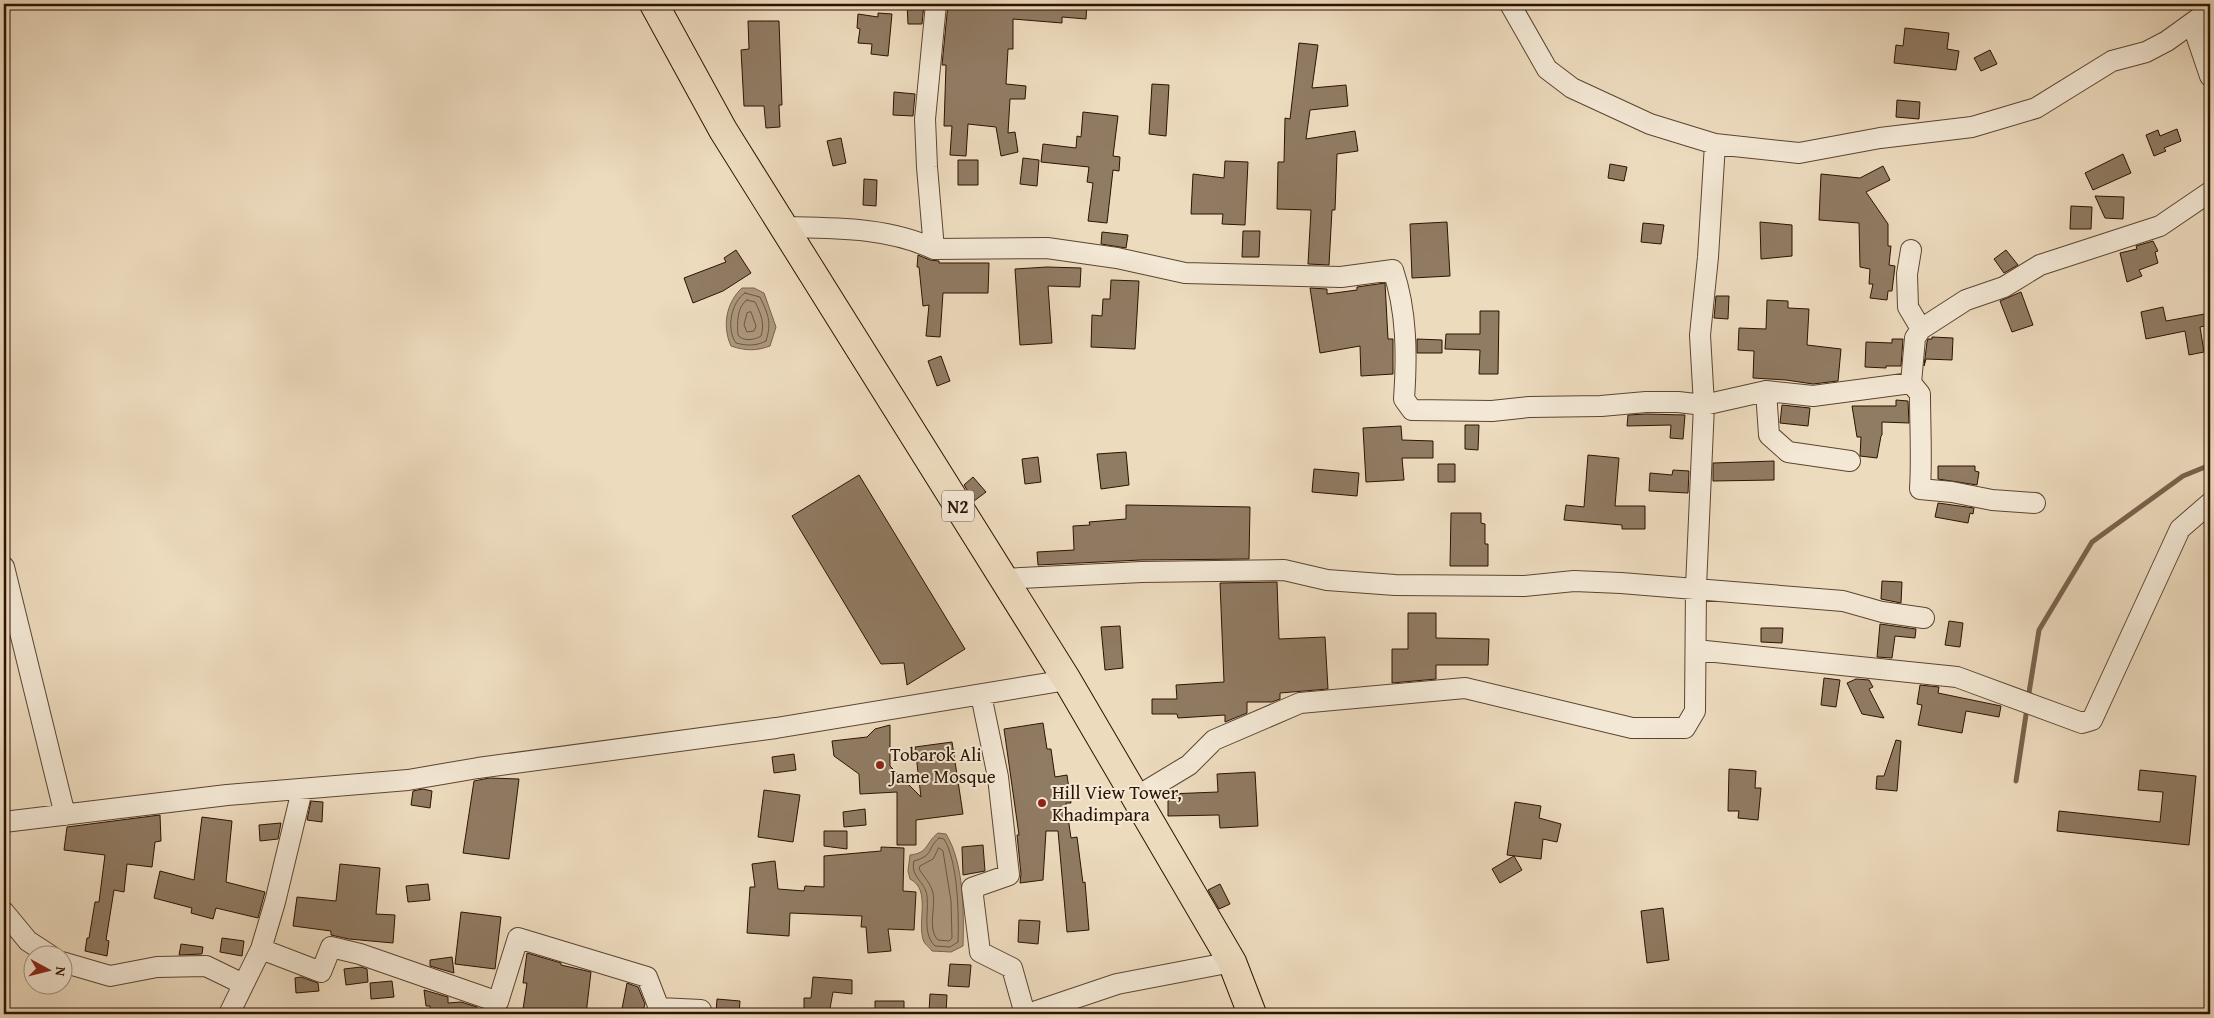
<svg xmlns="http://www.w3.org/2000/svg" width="2214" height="1018" viewBox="0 0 2214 1018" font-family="'Gentium Book Plus',serif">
	<rect width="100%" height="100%" fill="#eddbbe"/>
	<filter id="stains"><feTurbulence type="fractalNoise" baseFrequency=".004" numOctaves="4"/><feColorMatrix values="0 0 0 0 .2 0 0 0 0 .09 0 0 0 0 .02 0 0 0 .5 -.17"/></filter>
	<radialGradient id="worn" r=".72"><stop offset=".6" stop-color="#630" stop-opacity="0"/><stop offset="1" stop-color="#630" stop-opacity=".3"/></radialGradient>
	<!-- water -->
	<path fill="#ab977d" stroke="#78624b" d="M 742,288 L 754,288 L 764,293 L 776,327 L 770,346 C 756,351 746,351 731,346 C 722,326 726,303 742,288 Z
		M 938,833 L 946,834 C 964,863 964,912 963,946 L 951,952 L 932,951 C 930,948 926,945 924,942 C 916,923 932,890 910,879 L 908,871 L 910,855 C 929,853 925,843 938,833 Z"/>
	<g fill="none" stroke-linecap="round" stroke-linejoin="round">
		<!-- shore -->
		<path stroke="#6c553e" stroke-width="1" d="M 745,293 L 760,297 C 768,314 772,322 766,341 C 756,346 747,346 736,343 C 726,329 731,302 745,293 Z
			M 747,300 L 755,302 C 761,314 765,323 761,336 C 755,340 743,342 738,335 C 737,323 737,306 747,300 Z
			M 751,312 L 756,326 L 754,331 L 747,332 L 744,325 L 747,313 Z
			M 939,838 L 944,839 C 958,862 959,914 958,942 L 950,947 L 935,946 C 922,933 929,913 927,896 C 925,881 910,877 914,861 C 935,855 926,849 939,838 Z
			M 939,848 L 943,851 L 951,901 L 952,938 L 949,941 L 938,940 C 927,929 936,907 933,893 C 931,884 924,877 919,869 L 920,866 L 933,859 Z"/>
		<!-- stream -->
		<path stroke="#78624b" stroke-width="5" d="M 2028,699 L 2039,630 L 2092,542 L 2183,476 L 2210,465
			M 2016,781 L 2027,708"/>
	</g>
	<!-- building -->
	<path fill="#907b63" stroke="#2c1300" d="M 907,4 L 924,4 L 922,24 L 908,24 Z
		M 948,4 L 1087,4 L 1086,19 L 1062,17 L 1062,23 L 1013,19 L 1013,49 L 1008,49 L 1006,84 L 1026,86 L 1025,99 L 1010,99 L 1008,133 L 1015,132 L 1018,152 L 1001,156 L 996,127 L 968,124 L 966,156 L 950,155 L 952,126 L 944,126 L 946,65 L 942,65 Z
		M 878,13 L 892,14 L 888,56 L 871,54 L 872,44 L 858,43 L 860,29 L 857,28 L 858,14 L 878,17 Z
		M 748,21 L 779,21 L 782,105 L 779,105 L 780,127 L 766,128 L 764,106 L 744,106 L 741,50 L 749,49 Z
		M 1905,28 L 1949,33 L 1947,49 L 1959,51 L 1956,70 L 1894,63 L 1896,45 L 1903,46 Z
		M 1299,43 L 1318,45 L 1312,88 L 1346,85 L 1348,106 L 1310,110 L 1306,139 L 1355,131 L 1358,151 L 1337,154 L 1335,210 L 1332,210 L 1329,265 L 1308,264 L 1311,210 L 1277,209 L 1278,162 L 1284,162 L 1285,118 L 1290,119 Z
		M 1990,50 L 1997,64 L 1981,71 L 1974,58 Z
		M 1152,84 L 1169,85 L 1166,136 L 1149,134 Z
		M 894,92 L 915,94 L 913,116 L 893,115 Z
		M 1897,100 L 1920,102 L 1919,119 L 1896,117 Z
		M 1083,112 L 1118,116 L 1113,156 L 1120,157 L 1119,171 L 1113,170 L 1107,223 L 1088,221 L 1093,183 L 1087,182 L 1089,167 L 1041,162 L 1043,144 L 1076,148 L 1077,136 L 1081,137 Z
		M 2177,129 L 2181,141 L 2164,148 L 2166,151 L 2154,156 L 2146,135 L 2158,130 L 2160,136 Z
		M 841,138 L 846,163 L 833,166 L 827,141 Z
		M 2123,154 L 2131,173 L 2093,190 L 2085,173 Z
		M 1023,158 L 1039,160 L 1037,186 L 1020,184 Z
		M 958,160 L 978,160 L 978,185 L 958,185 Z
		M 1225,161 L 1248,162 L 1245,225 L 1222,224 L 1223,214 L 1191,214 L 1193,174 L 1224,178 Z
		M 1610,164 L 1627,167 L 1624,181 L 1608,178 Z
		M 1883,166 L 1890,180 L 1866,192 L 1888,224 L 1888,246 L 1891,246 L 1889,265 L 1895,266 L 1892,291 L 1888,291 L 1887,300 L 1870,298 L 1873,284 L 1869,284 L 1870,269 L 1860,267 L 1859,223 L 1819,220 L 1821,174 L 1860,178 Z
		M 864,179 L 877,180 L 876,206 L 863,205 Z
		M 2095,196 L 2124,197 L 2123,219 L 2105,218 Z
		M 2071,206 L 2092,207 L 2091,229 L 2070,229 Z
		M 1447,222 L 1450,276 L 1412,278 L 1410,224 Z
		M 1760,222 L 1792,225 L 1792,256 L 1761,259 Z
		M 1643,223 L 1664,225 L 1661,244 L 1641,242 Z
		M 1243,231 L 1260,231 L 1259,257 L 1242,257 Z
		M 1102,232 L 1128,235 L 1126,248 L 1101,244 Z
		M 2153,241 L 2158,251 L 2155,252 L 2158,263 L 2139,270 L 2142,276 L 2127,282 L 2120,253 L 2137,249 L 2136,246 Z
		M 736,250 L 751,273 L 723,291 L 693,303 L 684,278 L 726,262 L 724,258 Z
		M 2006,250 L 2018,265 L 2004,273 L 1994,259 Z
		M 918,255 L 930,260 L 939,261 L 939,263 L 989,263 L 988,293 L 943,293 L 940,337 L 926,336 L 929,305 L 923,306 L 919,267 L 917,267 Z
		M 1047,267 L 1081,268 L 1080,287 L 1048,286 L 1052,343 L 1020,345 L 1015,269 Z
		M 1111,280 L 1139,281 L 1135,349 L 1091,347 L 1092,315 L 1102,316 L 1103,299 L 1110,299 Z
		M 1385,283 L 1388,339 L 1393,339 L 1393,374 L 1361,376 L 1360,346 L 1320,353 L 1310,288 L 1327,289 L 1327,294 L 1357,290 L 1357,287 Z
		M 2021,292 L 2033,325 L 2012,332 L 2000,301 Z
		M 1716,296 L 1729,296 L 1728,319 L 1714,318 Z
		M 1767,300 L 1788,301 L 1788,308 L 1809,309 L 1807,345 L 1841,349 L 1838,381 L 1813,384 L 1786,380 L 1753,378 L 1754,351 L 1738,350 L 1739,328 L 1766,329 Z
		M 2163,307 L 2166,321 L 2210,313 L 2210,325 L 2200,327 L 2204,352 L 2189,355 L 2185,331 L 2146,339 L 2141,312 Z
		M 1480,311 L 1499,311 L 1498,374 L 1479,374 L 1480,350 L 1445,349 L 1446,334 L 1480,334 Z
		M 1932,337 L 1953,338 L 1952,360 L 1926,359 L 1924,366 L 1927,342 L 1928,339 L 1932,339 Z
		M 1417,339 L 1442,340 L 1442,353 L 1417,353 Z
		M 1892,339 L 1903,339 L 1901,366 L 1886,366 L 1886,368 L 1865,367 L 1866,342 L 1892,343 Z
		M 941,356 L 950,381 L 937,386 L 928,361 Z
		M 1896,400 L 1908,401 L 1909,423 L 1882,422 L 1882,435 L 1881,436 L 1877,458 L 1860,456 L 1861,437 L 1857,437 L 1852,406 L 1896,406 Z
		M 1782,405 L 1810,408 L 1808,426 L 1780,423 Z
		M 1647,414 L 1685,415 L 1683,439 L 1670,438 L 1671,425 L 1627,426 L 1628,415 Z
		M 1465,425 L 1479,425 L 1478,450 L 1465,449 Z
		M 1401,426 L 1402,440 L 1433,441 L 1433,458 L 1402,458 L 1404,480 L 1366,482 L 1363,428 Z
		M 1126,452 L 1129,485 L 1101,489 L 1097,454 Z
		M 1588,455 L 1619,458 L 1615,506 L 1645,506 L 1645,529 L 1622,529 L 1622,525 L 1564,520 L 1566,505 L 1584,507 Z
		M 1038,457 L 1041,482 L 1025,484 L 1022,459 Z
		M 1774,461 L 1774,480 L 1713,481 L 1713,463 Z
		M 1438,464 L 1455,464 L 1455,482 L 1438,482 Z
		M 1938,466 L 1975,466 L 1975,471 L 1979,472 L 1977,485 L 1938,479 Z
		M 1314,469 L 1359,473 L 1357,496 L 1312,492 Z
		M 1673,470 L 1689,471 L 1688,493 L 1649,491 L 1650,473 L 1672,475 Z
		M 859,475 L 965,649 L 907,685 L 904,663 L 881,664 L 792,516 Z
		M 973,477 L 986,492 L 974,501 L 964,485 Z
		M 1938,503 L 1974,508 L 1973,514 L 1970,513 L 1968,523 L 1935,517 Z
		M 1126,505 L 1250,507 L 1249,559 L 1141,560 L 1038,565 L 1037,552 L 1074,550 L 1073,526 L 1090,525 L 1089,522 L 1126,519 Z
		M 1451,513 L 1481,513 L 1481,523 L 1485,524 L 1485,544 L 1488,544 L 1488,566 L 1450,566 Z
		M 1882,581 L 1902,582 L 1901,603 L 1881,599 Z
		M 1277,582 L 1279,639 L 1325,637 L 1328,689 L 1280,693 L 1280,699 L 1272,702 L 1247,702 L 1247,713 L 1225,722 L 1225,715 L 1178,718 L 1177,714 L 1152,714 L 1152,699 L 1177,699 L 1176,685 L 1224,682 L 1220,583 Z
		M 1408,613 L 1436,613 L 1436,638 L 1489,639 L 1488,665 L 1436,665 L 1436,679 L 1392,683 L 1392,649 L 1408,649 Z
		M 1949,621 L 1963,623 L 1960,647 L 1945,645 Z
		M 1880,624 L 1916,629 L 1915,638 L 1895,636 L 1892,658 L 1877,657 Z
		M 1120,626 L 1123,668 L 1105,670 L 1101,627 Z
		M 1761,628 L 1783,628 L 1782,643 L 1761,642 Z
		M 1824,678 L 1840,680 L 1836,707 L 1821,705 Z
		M 1856,679 L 1869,680 L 1873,687 L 1869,689 L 1884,718 L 1862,714 L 1847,683 Z
		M 1920,685 L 1939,687 L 1938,693 L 2001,706 L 1999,717 L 1966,711 L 1962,733 L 1918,725 L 1922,705 L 1917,704 Z
		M 1043,723 L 1047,749 L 1051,749 L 1055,777 L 1067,775 L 1071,803 L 1066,803 L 1071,838 L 1077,837 L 1083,883 L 1085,882 L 1089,930 L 1067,932 L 1058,831 L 1046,831 L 1043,880 L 1020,883 L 1021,874 L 1017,835 L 1019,835 L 1004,729 Z
		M 890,725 L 890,766 L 921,797 L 915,747 L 952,742 L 963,814 L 916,820 L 916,845 L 897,845 L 897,792 L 860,794 L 859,774 L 834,756 L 832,741 L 867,737 L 875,729 Z
		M 1896,740 L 1901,741 L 1897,791 L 1876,789 L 1877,776 L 1884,776 Z
		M 794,754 L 796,770 L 774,773 L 772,757 Z
		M 1729,769 L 1756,771 L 1755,788 L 1761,788 L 1758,820 L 1738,818 L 1739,811 L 1728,811 Z
		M 2140,770 L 2196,776 L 2189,845 L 2057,831 L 2059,811 L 2160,822 L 2163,792 L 2138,790 Z
		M 1255,772 L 1258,826 L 1220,828 L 1219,815 L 1168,816 L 1168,794 L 1218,792 L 1217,774 Z
		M 489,778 L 519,779 L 509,859 L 463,853 L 474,781 Z
		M 423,789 L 432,791 L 430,808 L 411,805 L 413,791 Z
		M 764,790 L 800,795 L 793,842 L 758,837 Z
		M 311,801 L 323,802 L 322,822 L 307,820 Z
		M 1515,802 L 1541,806 L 1539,818 L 1561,824 L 1557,842 L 1543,839 L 1541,859 L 1507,855 Z
		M 865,809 L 866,825 L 844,827 L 843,812 Z
		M 160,815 L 161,841 L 155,842 L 152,867 L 127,864 L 124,892 L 114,890 L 106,940 L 109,941 L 107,956 L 85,951 L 87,938 L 89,938 L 95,902 L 99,902 L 105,855 L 64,850 L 67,827 Z
		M 202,817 L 232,821 L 226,882 L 265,892 L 258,918 L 216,908 L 213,919 L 191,913 L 192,908 L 154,898 L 160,871 L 194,880 Z
		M 281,823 L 278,839 L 260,841 L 259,825 Z
		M 824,831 L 847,831 L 847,849 L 824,846 Z
		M 983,845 L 985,871 L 963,875 L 962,847 Z
		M 881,847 L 904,848 L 903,891 L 916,892 L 914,930 L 888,929 L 891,951 L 868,953 L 866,927 L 861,927 L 862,916 L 790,913 L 789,936 L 747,933 L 750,887 L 755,887 L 752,864 L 775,861 L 778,889 L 804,891 L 805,886 L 824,887 L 824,856 L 881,851 Z
		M 1514,856 L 1522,870 L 1500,883 L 1492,869 Z
		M 340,864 L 380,868 L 376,914 L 395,915 L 393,943 L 349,939 L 331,935 L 331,931 L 293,926 L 297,897 L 336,901 Z
		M 428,884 L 430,900 L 408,902 L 406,886 Z
		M 1220,884 L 1230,904 L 1219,909 L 1208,890 Z
		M 1663,908 L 1669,960 L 1647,963 L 1641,911 Z
		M 461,912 L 501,917 L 495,969 L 455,964 Z
		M 1019,920 L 1040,921 L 1038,944 L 1018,942 Z
		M 222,938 L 244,941 L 242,956 L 220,952 Z
		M 181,944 L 203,947 L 202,954 L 179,955 Z
		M 527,953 L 561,963 L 561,965 L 591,972 L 586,1014 L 523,1009 L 527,983 L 523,983 Z
		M 452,957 L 454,973 L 430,966 L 430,960 Z
		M 950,964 L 971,965 L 969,987 L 948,986 Z
		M 361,967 L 367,969 L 368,982 L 346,985 L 344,969 Z
		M 301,977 L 318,983 L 319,991 L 296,993 L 295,978 Z
		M 813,977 L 852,980 L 852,994 L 833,992 L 829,1014 L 804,1014 L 804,998 L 811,998 Z
		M 392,981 L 394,997 L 371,999 L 370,983 Z
		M 627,983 L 638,987 L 645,1004 L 642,1014 L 621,1014 Z
		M 424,990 L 448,997 L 448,1003 L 461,1002 L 477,1007 L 477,1014 L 431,1014 L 430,1006 L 426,1006 Z
		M 930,994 L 947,995 L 946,1012 L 929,1012 Z
		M 717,999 L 740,1001 L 739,1014 L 716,1014 Z
		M 875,1001 L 904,1001 L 904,1014 L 875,1014 Z"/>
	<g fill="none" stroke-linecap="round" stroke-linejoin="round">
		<!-- street casing -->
		<g stroke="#5c4530" stroke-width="22">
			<path id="street" d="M 1510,4 L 1547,69 L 1572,88 L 1650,124 L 1715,144 L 1799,153 L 1880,138 L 1972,127 L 2036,108 L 2112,61 L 2146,52 L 2167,41 L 2210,10
				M 2192,23 L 2210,76
				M 783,227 C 834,228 888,227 934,249 L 1047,248 L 1117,258 L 1185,273 L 1341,277 L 1393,270 C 1407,311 1407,356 1404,399 L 1412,410 L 1492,411 L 1529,407 L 1601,406 L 1646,402 L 1678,402 L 1704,405 L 1766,391 L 1813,396 L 1911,383 L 1915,338 L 1921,329 L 1966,300 L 2004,287 L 2040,265 L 2160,226 L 2210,192
				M 934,249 L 927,167 L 925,119 L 936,4
				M 1911,250 L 1907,274 L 1908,307 L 1921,329
				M 1911,383 L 1920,394 C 1920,426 1922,457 1920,489 L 1952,492 L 1992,500 L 2035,503
				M 1766,391 L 1769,435 L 1788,452 L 1850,461
				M 4,567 L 65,815
				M 1003,579 L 1142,572 L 1284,570 L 1327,580 L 1395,585 L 1524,586 L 1574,581 L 1621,583 L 1843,601 L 1882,612 L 1924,618
				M 1696,650 L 1957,677 L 2082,723 L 2092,720 L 2180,529 L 2210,503
				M 981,695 L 998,777 L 1009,875 L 972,888 L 980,952 L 1012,968 L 1025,1014
				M 1136,797 L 1189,765 L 1214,740 L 1300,703 L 1465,688 L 1632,728 L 1685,728 L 1695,711 L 1696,587 L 1704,405 L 1700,335 L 1708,257 L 1715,144
				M 4,822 L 227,795 L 408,780 L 478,768 L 776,728 L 1067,680
				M 4,912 L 28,941 L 51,956
				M 261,949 L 321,972 L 331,947 L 360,954 L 498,1002 L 518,938 L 647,977 L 659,1008 L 701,1010 L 701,1014
				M 62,962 L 110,976 L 157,967 L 206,966 L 243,984
				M 229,1014 L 261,949 L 275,902 L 302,790
				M 1028,1014 L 1117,984 L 1232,962"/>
		</g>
		<!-- highway casing -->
		<g stroke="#2c1300" stroke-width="30">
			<path id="highway" d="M 654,4 L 723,130 L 1067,680 L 1232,962 L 1252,1014"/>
		</g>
		<!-- street -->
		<use href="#street" stroke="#f3e8d5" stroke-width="20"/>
		<!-- highway -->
		<use href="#highway" stroke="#eddbbe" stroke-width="28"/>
	</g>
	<!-- markers -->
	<g fill="#8f2418" stroke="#f3e8d5" stroke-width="2">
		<circle cx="880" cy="765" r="5"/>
		<circle cx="1042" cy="803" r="5"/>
	</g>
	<g text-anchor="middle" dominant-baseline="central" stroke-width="4" stroke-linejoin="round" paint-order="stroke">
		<!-- shield labels -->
		<rect fill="#f3e8d5" stroke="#685340" stroke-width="1" x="942" y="490.5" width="32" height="31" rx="4"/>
		<g font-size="18" font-weight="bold" fill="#2c1300">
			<text x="958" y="506">N2</text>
		</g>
		<!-- poi labels -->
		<g font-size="19" fill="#2c1300" stroke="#f3e8d5" text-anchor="start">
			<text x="890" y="754">Tobarok Ali<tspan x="890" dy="22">Jame Mosque</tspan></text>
			<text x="1052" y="792">Hill View Tower,<tspan x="1052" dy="22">Khadimpara</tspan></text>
		</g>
	</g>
	<!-- margin -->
	<rect width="2214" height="1018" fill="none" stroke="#eddbbe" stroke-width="20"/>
	<rect x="5" y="5" width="2204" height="1008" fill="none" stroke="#2c1300" stroke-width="2.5"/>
	<rect x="10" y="10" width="2194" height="998" fill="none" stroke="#2c1300"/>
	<!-- north arrow -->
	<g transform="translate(48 970) rotate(97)"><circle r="24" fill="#f3e8d5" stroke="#a39380"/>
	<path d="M0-4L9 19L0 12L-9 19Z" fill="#8f2418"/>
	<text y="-8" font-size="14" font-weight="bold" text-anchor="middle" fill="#2c1300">N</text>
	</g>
	<rect width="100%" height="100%" filter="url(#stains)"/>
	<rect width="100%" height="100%" fill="url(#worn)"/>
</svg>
